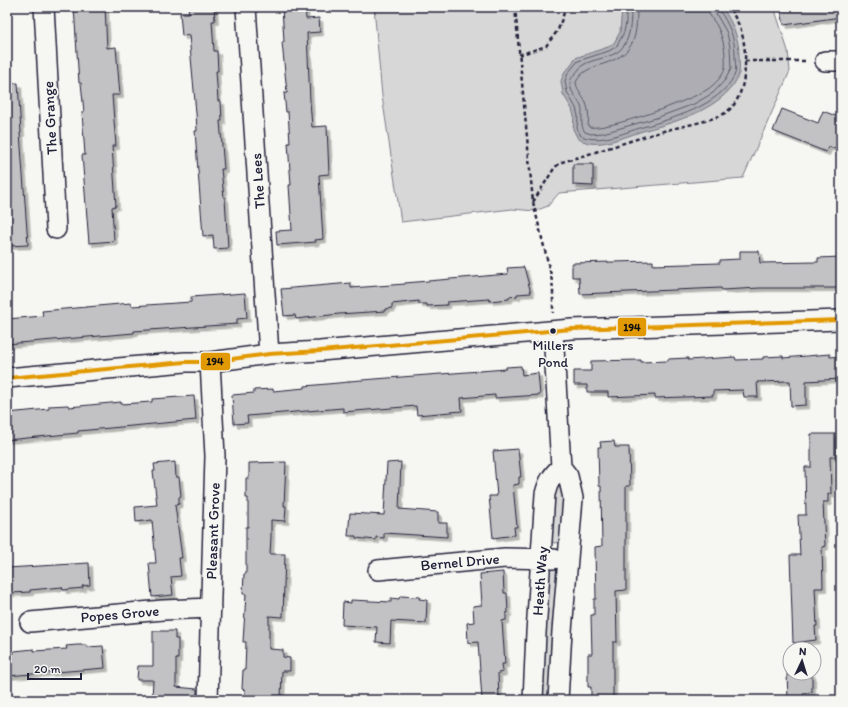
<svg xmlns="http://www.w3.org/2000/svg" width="848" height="707" viewBox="0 0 848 707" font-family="Itim,sans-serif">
	<defs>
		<filter id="shadow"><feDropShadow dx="3.5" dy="3.5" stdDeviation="0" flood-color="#0004"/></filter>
	</defs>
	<rect width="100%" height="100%" fill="#f6f6f2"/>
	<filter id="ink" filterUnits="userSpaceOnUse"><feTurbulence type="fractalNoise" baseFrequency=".025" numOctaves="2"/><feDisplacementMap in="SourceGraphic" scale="8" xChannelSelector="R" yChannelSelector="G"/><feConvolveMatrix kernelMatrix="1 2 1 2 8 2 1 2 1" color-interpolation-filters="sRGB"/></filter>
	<g filter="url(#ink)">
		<!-- green -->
		<path fill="#d7d7d7" stroke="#7c7c89" d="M 374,7 L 774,7 L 788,51 L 790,71 L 743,178 L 559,193 L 548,206 L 535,211 L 512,209 L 401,222 L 382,96 Z
			M 556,480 L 565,484 L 561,539 L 560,542 L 554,543 L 550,539 L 549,534 Z
			M 548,568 L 556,568 L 558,570 L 550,700 L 539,700 Z"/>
		<!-- water -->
		<path fill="#adadb3" stroke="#757583" d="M 622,7 L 722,7 C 732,22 739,37 739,55 C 739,63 741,72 737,79 C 721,109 676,122 646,130 C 630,135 605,146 589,143 C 585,142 581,140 578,139 L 573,129 L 574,116 L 572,109 L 563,94 L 561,81 L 565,71 L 570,67 L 575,58 L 608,47 L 614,43 L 620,32 Z"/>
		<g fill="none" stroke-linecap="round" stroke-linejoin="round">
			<!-- shore -->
			<path stroke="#5a5a6b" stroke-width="1" d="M 626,7 L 626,23 L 624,32 L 617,46 L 609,51 L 578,61 L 568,73 L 565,81 L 567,92 L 576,108 L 578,116 L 577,128 L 581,136 C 600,144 623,133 643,127 C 671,119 719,106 734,76 C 737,70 735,62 735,55 C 735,38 729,24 719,10 L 719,7
				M 631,7 C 631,20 631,41 620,50 C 610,59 594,58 583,65 C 580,67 578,71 575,74 C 572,77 570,80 570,84 C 571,93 577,98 581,106 C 584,115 579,125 585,132 L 591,134 L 603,133 L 656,118 L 694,104 L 713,93 L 725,80 L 731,69 L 730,47 L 727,33 L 715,12 L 714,7
				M 637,7 C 637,40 634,55 600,65 C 589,69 582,71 576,82 C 577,91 582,95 586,103 C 589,111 589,118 588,126 L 589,127 C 607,131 692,100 708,89 C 714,85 724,75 725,68 C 726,54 724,39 717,26 C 713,19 708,15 708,7"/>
		</g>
		<!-- building -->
		<path fill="#c2c2c4" stroke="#22223b" filter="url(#shadow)" d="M 74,7 L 105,7 L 107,48 L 116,47 L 120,95 L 112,95 L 116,146 L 112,146 L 116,206 L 112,207 L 114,241 L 89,243 L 82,155 L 85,155 L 82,112 L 84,112 L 81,83 L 79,83 Z
			M 188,7 L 214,7 L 215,21 L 212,21 L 214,51 L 217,51 L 218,71 L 216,71 L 218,101 L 221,101 L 222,121 L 220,121 L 224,169 L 221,169 L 224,198 L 225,198 L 228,248 L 214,249 L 213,235 L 203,236 L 195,131 L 197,131 L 196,113 L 189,35 L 182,36 L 180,13 L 189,13 Z
			M 282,7 L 305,7 L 306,19 L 319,18 L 320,32 L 307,33 L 310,101 L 312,127 L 327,126 L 329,174 L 319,175 L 323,239 L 315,240 L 316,242 L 277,245 L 276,231 L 292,230 L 289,185 L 291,185 L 288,143 L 290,143 L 288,112 L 286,112 L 284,93 L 287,93 L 282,42 L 284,42 Z
			M 784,7 L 841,7 L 841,17 L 784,25 L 781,11 L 784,10 Z
			M 18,83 L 21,133 L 20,133 L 28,245 L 7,246 L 7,84 Z
			M 782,109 L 818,123 L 823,111 L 841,118 L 841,150 L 828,147 L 826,152 L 773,131 Z
			M 573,164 L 593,164 L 593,186 L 573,185 Z
			M 740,251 L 759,251 L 760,263 L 818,262 L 818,258 L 841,257 L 841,288 L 760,288 L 722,290 L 721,288 L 580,294 L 579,277 L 572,277 L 572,263 L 653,261 L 653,265 L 720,263 L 720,260 L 740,259 Z
			M 524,267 L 531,293 L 517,294 L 517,296 L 509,297 L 509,299 L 490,301 L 489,299 L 447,302 L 447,305 L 427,306 L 427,304 L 419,304 L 419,301 L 392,304 L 392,308 L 385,309 L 385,311 L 339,314 L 296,319 L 295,315 L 284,316 L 281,289 L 351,283 L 351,288 L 405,284 L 405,283 L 508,274 L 507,268 Z
			M 245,293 L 247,318 L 237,319 L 237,324 L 134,331 L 134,333 L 7,344 L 7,319 L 43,316 L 42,311 L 131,303 L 132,306 L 191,302 L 191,297 Z
			M 830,354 L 830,357 L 841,356 L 841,379 L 806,381 L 806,405 L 791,406 L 790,381 L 757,382 L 758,397 L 744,397 L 743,390 L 713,391 L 713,396 L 655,398 L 655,395 L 608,397 L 608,392 L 587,392 L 587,385 L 574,385 L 574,371 L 591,371 L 591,361 L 641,360 L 641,362 L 668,361 L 668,359 L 688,358 L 688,360 L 735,357 L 736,360 L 763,359 L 763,357 L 783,356 L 783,358 Z
			M 521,366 L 522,375 L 538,373 L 540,395 L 495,398 L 495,395 L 461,398 L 462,411 L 417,415 L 416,406 L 343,412 L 343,408 L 247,416 L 248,423 L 234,424 L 232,395 L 254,393 L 254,390 L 273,389 L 273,391 L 305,388 L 305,386 L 349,382 L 349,381 L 506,369 L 506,367 Z
			M 194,396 L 196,420 L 78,431 L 78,433 L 7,440 L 7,413 L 49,409 L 49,406 L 68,405 L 69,407 L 121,402 L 121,404 L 152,402 L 152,399 Z
			M 811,434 L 835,434 L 835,457 L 830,457 L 831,494 L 828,494 L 828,502 L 823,502 L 825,546 L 822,547 L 823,588 L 815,588 L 817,626 L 815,626 L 816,640 L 793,643 L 790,555 L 800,555 L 798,515 L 806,515 L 805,467 L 811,467 Z
			M 614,441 L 615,447 L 629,447 L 630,486 L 626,486 L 626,590 L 616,591 L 617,642 L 613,642 L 613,700 L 591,700 L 591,687 L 588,687 L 588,654 L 592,654 L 591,615 L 594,615 L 594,599 L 596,599 L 595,547 L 602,546 L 601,486 L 599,486 L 598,447 L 601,447 L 600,442 Z
			M 518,449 L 521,477 L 519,477 L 519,484 L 513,485 L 517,527 L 514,527 L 515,535 L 493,538 L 489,496 L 497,496 L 493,451 Z
			M 175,462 L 176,477 L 179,477 L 181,496 L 179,497 L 179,504 L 175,505 L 182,558 L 179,558 L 181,576 L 171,577 L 173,595 L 152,597 L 149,563 L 156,563 L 152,520 L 136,522 L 135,507 L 157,505 L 153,471 L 155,471 L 154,464 Z
			M 286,462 L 284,506 L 286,506 L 285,521 L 271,520 L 271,537 L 270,554 L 285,554 L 283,617 L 269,616 L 269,649 L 283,650 L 283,657 L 290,658 L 290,671 L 282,671 L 281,698 L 245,698 L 245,690 L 242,689 L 243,670 L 245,670 L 246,642 L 243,642 L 246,594 L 243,594 L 244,574 L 246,574 L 246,527 L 248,527 L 248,498 L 246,498 L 246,478 L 249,478 L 249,463 Z
			M 401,462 L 399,509 L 438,512 L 438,523 L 447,523 L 447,537 L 384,533 L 384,538 L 376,537 L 376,540 L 356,538 L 356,536 L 348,536 L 350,513 L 384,515 L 387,463 Z
			M 89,563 L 90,585 L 82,586 L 83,588 L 63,590 L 62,587 L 30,590 L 30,592 L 10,593 L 10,591 L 7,591 L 7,568 Z
			M 503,572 L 504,593 L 507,593 L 508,613 L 506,613 L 506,620 L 502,621 L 505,664 L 502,664 L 503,672 L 498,673 L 499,700 L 482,700 L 478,642 L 468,643 L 467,623 L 474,622 L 473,606 L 482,605 L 480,574 Z
			M 400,596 L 420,597 L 419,599 L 427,600 L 426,623 L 391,621 L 390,643 L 376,642 L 377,627 L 342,625 L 343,602 L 351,603 L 351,600 L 391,602 L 391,598 L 399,599 Z
			M 153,631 L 175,631 L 175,639 L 178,639 L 178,659 L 176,659 L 176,687 L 197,689 L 197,700 L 152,700 L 153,680 L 137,680 L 138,666 L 153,666 Z
			M 77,645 L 86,645 L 87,647 L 103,646 L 105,668 L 7,676 L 7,654 L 14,653 L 14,651 L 34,649 L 34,651 L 67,649 L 66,646 Z
			M 787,673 L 812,673 L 812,692 L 803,693 L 803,700 L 788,700 Z"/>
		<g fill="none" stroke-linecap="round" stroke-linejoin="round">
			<!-- street casing -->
			<g stroke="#22223b" stroke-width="22">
				<path id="street" d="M 44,7 L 56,229
					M 246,7 L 269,354
					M 825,61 L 841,61
					M 553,331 L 561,467 L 568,476 L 573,498 L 562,631 L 558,700
					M 7,378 L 185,362 L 210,362 L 269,354 L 320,351 L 572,329 L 841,320
					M 378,570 L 505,558 L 554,559
					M 30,622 L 163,610 L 211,608
					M 208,700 L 215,456 L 210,362
					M 533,700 L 536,633 L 545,494 C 548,482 552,475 561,467"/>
			</g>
			<!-- path -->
			<path stroke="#22223b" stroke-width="2.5" stroke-dasharray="4 3" stroke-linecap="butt" d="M 515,7 L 533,202 L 551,275 L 553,289 L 553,313
				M 519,55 L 546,46 L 558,30 L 566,7
				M 745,61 L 808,61
				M 533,202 L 555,167 L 562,162 C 597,152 632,140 667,130 C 683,126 712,121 725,113 C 747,100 748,56 742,34 C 740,25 734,16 729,7"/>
			<!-- street -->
			<use href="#street" stroke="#f6f6f2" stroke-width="19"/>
			<!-- bus-1 casing -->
			<g stroke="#f6f6f2" stroke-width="7">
				<path id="bus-1" d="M 7,378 L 185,362 L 210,362 L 269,354 L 320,351 L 572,329 L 841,320"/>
			</g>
			<!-- bus-1 -->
			<use href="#bus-1" stroke="#e29906" stroke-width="4"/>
		</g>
	</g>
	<!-- markers -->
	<circle fill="#22223b" stroke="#f6f6f2" stroke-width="1.5" cx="553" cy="331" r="3.5"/>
	<g text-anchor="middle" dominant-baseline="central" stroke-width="3.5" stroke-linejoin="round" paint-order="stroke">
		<!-- bus labels -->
		<g font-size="14" fill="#22223b" stroke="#f6f6f2">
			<text x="553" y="345">Millers<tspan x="553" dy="17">Pond</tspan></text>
		</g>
		<!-- street labels -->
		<g font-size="15" fill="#22223b" stroke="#f6f6f2">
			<text transform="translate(50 118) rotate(-93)">The Grange</text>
			<text transform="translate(258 181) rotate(-94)">The Lees</text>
			<text transform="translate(213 531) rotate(-88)">Pleasant Grove</text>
			<text transform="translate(460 562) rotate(-5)">Bernel Drive</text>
			<text transform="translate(540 581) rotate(-86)">Heath Way</text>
			<text transform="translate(120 614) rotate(-5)">Popes Grove</text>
		</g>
	</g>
	<g stroke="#f6f6f2" stroke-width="1.5">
		<rect x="617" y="317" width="30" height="20" rx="4" fill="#e29906"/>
		<rect x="200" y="352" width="31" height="19" rx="4" fill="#e29906"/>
	</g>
	<g font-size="11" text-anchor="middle" font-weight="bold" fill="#111">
		<text x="632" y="331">194</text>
		<text x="215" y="365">194</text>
	</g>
	<!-- margin -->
	<rect width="848" height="707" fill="none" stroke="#f6f6f2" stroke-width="24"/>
	<rect x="12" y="12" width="824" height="683" fill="none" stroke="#22223b" stroke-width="1.5" filter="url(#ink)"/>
	<!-- north arrow -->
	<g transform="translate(802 661) rotate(4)"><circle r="19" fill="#f6f6f2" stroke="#a1a1a9"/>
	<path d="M0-3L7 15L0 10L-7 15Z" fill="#22223b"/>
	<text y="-6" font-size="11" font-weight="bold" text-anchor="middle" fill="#22223b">N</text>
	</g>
	<!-- scale -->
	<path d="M28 673v6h53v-6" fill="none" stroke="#22223b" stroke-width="2"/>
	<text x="34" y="673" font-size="12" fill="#22223b" stroke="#f6f6f2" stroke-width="3" paint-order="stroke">20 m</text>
</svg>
